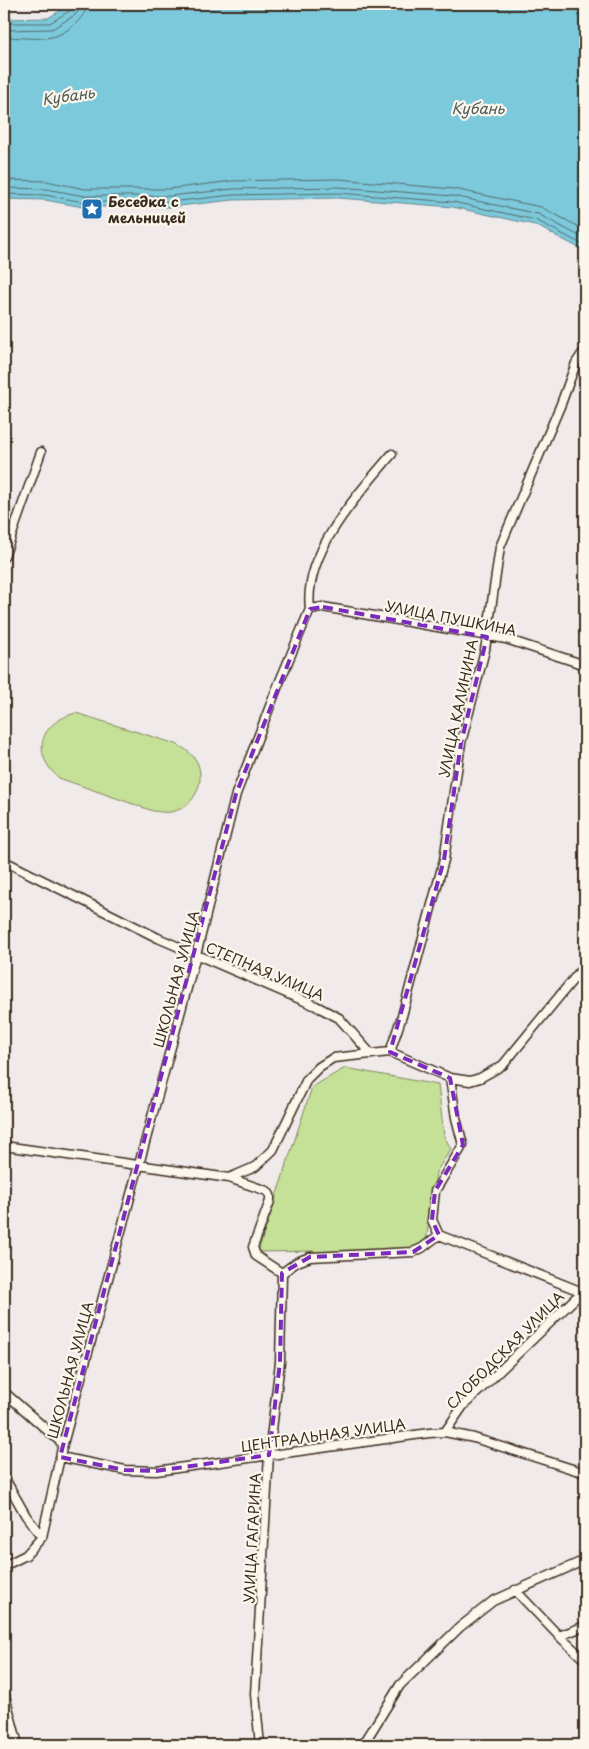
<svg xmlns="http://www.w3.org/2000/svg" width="589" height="1749" viewBox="0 0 589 1749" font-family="'Playpen Sans',sans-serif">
	<rect width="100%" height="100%" fill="#f1eaeb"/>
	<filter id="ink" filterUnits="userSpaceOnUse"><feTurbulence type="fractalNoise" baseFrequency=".02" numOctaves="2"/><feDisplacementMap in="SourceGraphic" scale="10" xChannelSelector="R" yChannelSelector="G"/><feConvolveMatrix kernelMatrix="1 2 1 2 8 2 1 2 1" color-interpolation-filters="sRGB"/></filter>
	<g filter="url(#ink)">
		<!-- green -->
		<path fill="#c5e198" stroke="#80865b" d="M 76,713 L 176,744 C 184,748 192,753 197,762 C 205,779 197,801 180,809 C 171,814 162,812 153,811 L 59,778 C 30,753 40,722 76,713 Z
			M 345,1068 L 438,1085 L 444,1136 L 451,1149 L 436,1172 L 426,1241 L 419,1250 L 316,1254 L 315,1251 L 258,1252 L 312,1087 Z"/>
		<!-- water -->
		<path fill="#7cc9db" stroke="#62898f" d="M 75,4 L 585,4 L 585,251 L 535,225 L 453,207 L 338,198 L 233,200 L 170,207 L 83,207 L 45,200 L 4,199 L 4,19 L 48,18 L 68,6 Z"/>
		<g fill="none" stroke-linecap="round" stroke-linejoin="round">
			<!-- shore -->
			<path stroke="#556a6a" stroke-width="1" d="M 4,23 L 50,23 L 71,10 L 73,4
				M 4,30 L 52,29 L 75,15 L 79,10 L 80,4
				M 4,37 C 19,37 37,40 52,37 C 65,34 87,18 87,4
				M 4,180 L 46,181 L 85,189 L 169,189 L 232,181 L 338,179 L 454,189 L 541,207 L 585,230
				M 4,188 L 46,189 L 85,196 L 170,196 L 233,189 L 338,187 L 453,196 L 538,214 L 585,239
				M 4,194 L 45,195 L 84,202 L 170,202 L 233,195 L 338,193 L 453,202 L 536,220 L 585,246"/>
			<!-- street casing -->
			<g stroke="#3b2a1e" stroke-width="11">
				<path id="street" d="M 4,557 L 41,452
					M 310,609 L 323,607 L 506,639 L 579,663 L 585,663
					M 4,861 L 158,938 L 316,1006 L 339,1018 L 370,1053
					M 390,1052 L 402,1016 L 444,860 L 461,743 L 485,650 L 500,547 L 561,404 L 576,363 L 582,354 L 585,354
					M 450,1078 L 470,1081 L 480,1078 L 503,1065 L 585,965
					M 4,1146 L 229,1178 L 267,1191 L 270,1195 L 270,1201 L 253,1247 L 256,1256 L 282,1273
					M 229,1178 L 255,1167 L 273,1150 L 307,1079 L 319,1067 L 333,1058 L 390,1052 L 450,1078 L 456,1118 L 463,1145 L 435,1191 L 432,1220 L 439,1235
					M 282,1273 L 297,1262 L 310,1257 L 413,1252 L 422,1248 L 439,1235 L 585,1293
					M 4,1392 L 63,1444
					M 445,1432 L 463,1406 L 585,1289
					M 60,1457 L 125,1470 L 156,1471 L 429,1433 L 445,1432 L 474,1438 L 585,1473
					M 4,1477 L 26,1516 L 42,1537
					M 4,1566 L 26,1555 L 42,1537 L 63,1444 L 196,955 L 236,794 L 277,688 L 310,609 C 303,553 358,494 392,454
					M 515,1590 L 559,1636 L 585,1626
					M 559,1636 L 585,1660
					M 4,1692 L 18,1745
					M 260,1745 L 255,1694 L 269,1455 L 280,1362 L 282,1273
					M 363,1745 L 400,1685 L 460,1627 L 493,1601 L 585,1560"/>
			</g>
			<!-- street -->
			<use href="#street" stroke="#fbf7ec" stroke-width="8"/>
		</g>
	</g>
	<!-- marked area -->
	<path fill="none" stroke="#7b2cbf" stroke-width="4" stroke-dasharray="10 6" stroke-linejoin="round" d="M 323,607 L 487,637 L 461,743 L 444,860 L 390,1052 L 450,1078 L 463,1145 L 435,1191 L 432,1220 L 439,1235 L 413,1252 L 310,1257 L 282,1273 L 280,1362 L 269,1455 L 156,1471 L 125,1470 L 60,1457 L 236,794 L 310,609 Z"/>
	<!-- icons -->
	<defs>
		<g id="sight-square" transform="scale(1.125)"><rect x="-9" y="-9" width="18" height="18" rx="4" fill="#1f6fb2" stroke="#fbf7ec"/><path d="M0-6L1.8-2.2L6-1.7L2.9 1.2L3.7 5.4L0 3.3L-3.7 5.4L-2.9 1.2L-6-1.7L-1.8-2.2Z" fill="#fff"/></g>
	</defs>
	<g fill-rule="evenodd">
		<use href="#sight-square" x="92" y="209"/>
	</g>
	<g text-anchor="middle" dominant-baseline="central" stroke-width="4.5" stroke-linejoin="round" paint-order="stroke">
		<!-- poi labels -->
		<g font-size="14" font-weight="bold" fill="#3b2a1e" stroke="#fbf7ec" text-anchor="start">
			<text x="108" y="201">Беседка с<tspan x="108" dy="16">мельницей</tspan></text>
		</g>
		<!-- street labels -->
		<g font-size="14" fill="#3b2a1e" stroke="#fbf7ec">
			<text transform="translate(451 618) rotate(11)">УЛИЦА ПУШКИНА</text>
			<text transform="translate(458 708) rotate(-78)">УЛИЦА КАЛИНИНА</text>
			<text transform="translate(265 971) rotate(23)">СТЕПНАЯ УЛИЦА</text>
			<text transform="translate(176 979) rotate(-75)">ШКОЛЬНАЯ УЛИЦА</text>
			<text transform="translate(505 1350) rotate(-45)">СЛОБОДСКАЯ УЛИЦА</text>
			<text transform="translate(70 1370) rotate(-75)">ШКОЛЬНАЯ УЛИЦА</text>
			<text transform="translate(323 1435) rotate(-8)">ЦЕНТРАЛЬНАЯ УЛИЦА</text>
			<text transform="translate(252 1538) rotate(-87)">УЛИЦА ГАГАРИНА</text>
		</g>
		<!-- water labels -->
		<g font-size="15" font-style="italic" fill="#4e5a57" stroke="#fbf7ec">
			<text transform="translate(68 95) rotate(-8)">Кубань</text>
			<text x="478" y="107">Кубань</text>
		</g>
	</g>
	<!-- margin -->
	<rect width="589" height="1749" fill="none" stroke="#fbf7ec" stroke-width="20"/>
	<rect x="10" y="10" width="569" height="1729" fill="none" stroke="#3b2a1e" stroke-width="2" filter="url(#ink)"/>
</svg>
